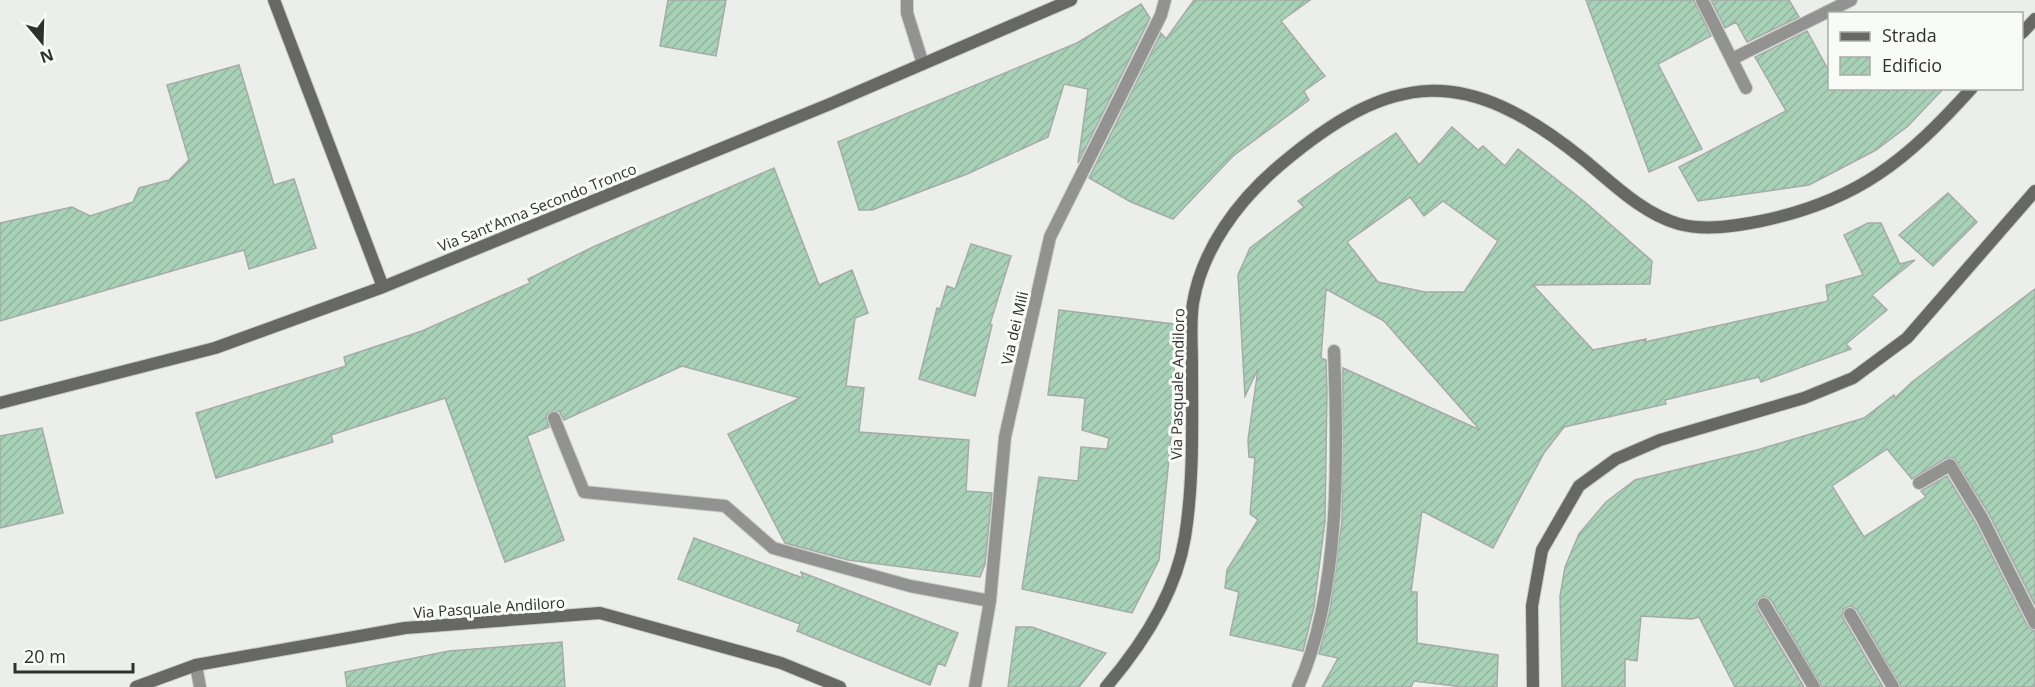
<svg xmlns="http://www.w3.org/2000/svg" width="2035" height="687" viewBox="0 0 2035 687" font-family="'Open Sans',sans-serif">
	<defs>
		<pattern id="building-hatch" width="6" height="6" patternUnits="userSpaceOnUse" patternTransform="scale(1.5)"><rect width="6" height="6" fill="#a8d2b7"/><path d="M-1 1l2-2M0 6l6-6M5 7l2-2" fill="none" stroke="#91b59e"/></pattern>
	</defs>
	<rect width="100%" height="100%" fill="#ebeee9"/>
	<!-- building -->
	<path fill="url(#building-hatch)" stroke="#a6aba8" stroke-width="1.5" fill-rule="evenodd" d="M 668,0 L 726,0 L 716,56 L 660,46 Z
		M 1194,0 L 1310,0 L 1281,21 L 1325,76 L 1304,91 L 1309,100 L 1233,156 L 1173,219 L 1131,202 L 1089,178 L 1161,33 L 1166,39 Z
		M 1586,0 L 1694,0 L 1711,36 L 1658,64 L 1702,149 L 1649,172 Z
		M 1711,0 L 1789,0 L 1799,17 L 1747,42 L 1736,22 L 1725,28 Z
		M 1141,4 L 1150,18 L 1078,163 L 1088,89 L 1064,84 L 1048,137 L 967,174 L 872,210 L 859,210 L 838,142 L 1077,43 Z
		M 1807,31 L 1830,73 L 1830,88 L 1944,88 L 1908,126 L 1876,150 L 1809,185 L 1698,201 L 1679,167 L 1786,111 L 1755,57 Z
		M 239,65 L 274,185 L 294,179 L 316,248 L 249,269 L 244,250 L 0,321 L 0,223 L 72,207 L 90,216 L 133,202 L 139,188 L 169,180 L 189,160 L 167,85 Z
		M 1452,127 L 1478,150 L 1483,146 L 1505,166 L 1518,149 L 1585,202 L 1652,261 L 1650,284 L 1533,285 L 1593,350 L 1646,339 L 1645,342 L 1828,301 L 1826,285 L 1863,275 L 1844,235 L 1868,223 L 1881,223 L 1900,264 L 1915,260 L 1872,295 L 1887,310 L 1846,344 L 1851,349 L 1761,382 L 1759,377 L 1665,400 L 1666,404 L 1564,427 L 1544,453 L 1493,548 L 1422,511 L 1411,592 L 1417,592 L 1417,643 L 1498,655 L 1497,687 L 1463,687 L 1414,681 L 1411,687 L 1322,687 L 1338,658 L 1319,654 L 1330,610 L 1342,522 L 1343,368 L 1480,430 L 1384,321 L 1326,289 L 1321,358 L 1326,360 L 1327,391 L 1325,521 L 1314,607 L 1303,651 L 1230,635 L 1239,592 L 1225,588 L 1227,570 L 1258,520 L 1250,514 L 1255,458 L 1249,457 L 1248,440 L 1258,369 L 1245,396 L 1238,275 L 1250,248 L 1304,207 L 1298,201 L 1340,171 L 1396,133 L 1419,165 ZM 1410,197 L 1424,216 L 1443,201 L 1498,241 L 1464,292 L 1425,292 L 1378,282 L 1347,242 Z
		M 774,168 L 819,285 L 852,270 L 868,313 L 855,318 L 846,386 L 864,388 L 859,432 L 969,440 L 966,491 L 992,493 L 985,564 L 980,577 L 848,560 L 785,543 L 728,434 L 800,398 L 682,366 L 564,420 L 559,411 L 548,413 L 546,417 L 549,427 L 527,436 L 564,540 L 505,562 L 445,398 L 331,435 L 333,442 L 216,478 L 196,413 L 346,366 L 344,357 L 422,331 L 530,283 L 528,279 L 593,247 Z
		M 1948,193 L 1977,222 L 1933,266 L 1899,235 Z
		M 971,244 L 1011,256 L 990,324 L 992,325 L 975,396 L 919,379 L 937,308 L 940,309 L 947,286 L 955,289 Z
		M 2035,289 L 2035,605 L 1989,514 L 1954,458 L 1946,458 L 1912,479 L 1887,449 L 1832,486 L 1864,537 L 1926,497 L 1921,491 L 1947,476 L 1975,522 L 2028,627 L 2035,631 L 2035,687 L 1901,687 L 1857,610 L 1851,606 L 1843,609 L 1843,618 L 1883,687 L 1822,687 L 1771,600 L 1764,596 L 1757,600 L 1757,608 L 1804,687 L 1735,687 L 1699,617 L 1692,619 L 1641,616 L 1637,661 L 1625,659 L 1625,687 L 1562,687 L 1560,596 L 1565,567 L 1579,534 L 1606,502 L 1635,480 L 1757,450 L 1864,418 L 1894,395 L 1895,398 L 1912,382 Z
		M 1059,310 L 1174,324 L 1174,407 L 1159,560 L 1132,613 L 1022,589 L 1039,477 L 1078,481 L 1081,447 L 1107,449 L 1109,438 L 1082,430 L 1085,398 L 1048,395 Z
		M 42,428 L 63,513 L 0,528 L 0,436 Z
		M 694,538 L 803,578 L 801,572 L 958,633 L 945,666 L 938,663 L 930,685 L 797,631 L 800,624 L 678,579 Z
		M 1016,627 L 1032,627 L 1106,653 L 1079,687 L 1008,687 Z
		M 562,642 L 565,687 L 347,687 L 345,672 L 449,651 Z"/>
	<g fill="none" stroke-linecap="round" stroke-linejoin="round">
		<!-- street casing -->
		<g stroke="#c9ccc8" stroke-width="14">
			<path id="street" d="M 907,0 L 907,13 L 923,64
				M 1702,0 L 1746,88
				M 1732,59 L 1851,0
				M 554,418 L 584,492 L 725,506 L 773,548 L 910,586 L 990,601
				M 1919,483 L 1950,465 L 1982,518 L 2035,623
				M 1764,604 L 1814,687
				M 1850,614 L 1893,687
				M 196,665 L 200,687
				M 975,687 L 990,601 L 1005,437 L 1050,237 L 1161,15 L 1165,0
				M 1298,687 C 1341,591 1338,454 1334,351"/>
		</g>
		<!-- secondary casing -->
		<g stroke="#c9ccc8" stroke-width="14">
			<path id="secondary" d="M 274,0 L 383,287
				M 2022,33 L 2035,19
				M 0,403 L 215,348 L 383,287 L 830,104 L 1071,0
				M 136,687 L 196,665 L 405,628 L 600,613 L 781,663 L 840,687
				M 1106,687 C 1142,645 1176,592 1185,537 C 1194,480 1192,422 1192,365 C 1192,345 1190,323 1193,303 C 1202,249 1238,201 1279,166 C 1393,69 1466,65 1583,159 C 1612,183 1643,214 1679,224 C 1705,231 1736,226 1761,221 C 1858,201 1907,160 1972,88
				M 1533,687 L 1532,606 L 1542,550 L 1579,486 L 1616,459 L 1660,440 L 1804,398 L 1853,378 L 1907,338 L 2035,191"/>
		</g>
		<!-- street -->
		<use href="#street" stroke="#929290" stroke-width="12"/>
		<!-- secondary -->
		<use href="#secondary" stroke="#676764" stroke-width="12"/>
	</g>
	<g text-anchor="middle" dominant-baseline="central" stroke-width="6" stroke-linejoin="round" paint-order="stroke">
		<!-- street labels -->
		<g font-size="15" fill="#30312f" stroke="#f9fcf6">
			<text transform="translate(537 207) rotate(-22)">Via Sant'Anna Secondo Tronco</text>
			<text transform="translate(1014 328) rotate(-77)">Via dei Mili</text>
			<text transform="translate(1177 384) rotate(-89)">Via Pasquale Andiloro</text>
			<text transform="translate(489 607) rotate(-4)">Via Pasquale Andiloro</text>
		</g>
	</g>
	<!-- legend -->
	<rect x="1828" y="12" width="195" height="78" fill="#f9fcf6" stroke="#a9aba6" stroke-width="1.5"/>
	<rect x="1840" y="32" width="30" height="9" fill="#676764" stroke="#a9aba6" stroke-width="1.5"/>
	<text x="1882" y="42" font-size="18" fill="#30312f">Strada</text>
	<rect x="1840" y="57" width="30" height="18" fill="url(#building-hatch)" stroke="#a9aba6" stroke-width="1.5"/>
	<text x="1882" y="72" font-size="18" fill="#30312f">Edificio</text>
	<!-- north arrow -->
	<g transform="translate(42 42) rotate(161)" stroke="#f9fcf6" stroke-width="4.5" paint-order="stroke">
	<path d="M0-4.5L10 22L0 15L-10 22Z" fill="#30312f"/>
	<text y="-9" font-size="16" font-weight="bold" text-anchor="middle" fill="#30312f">N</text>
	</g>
	<!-- scale -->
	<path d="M15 663v9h118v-9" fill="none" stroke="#30312f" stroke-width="3"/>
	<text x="24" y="663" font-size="18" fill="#30312f" stroke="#f9fcf6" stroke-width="4.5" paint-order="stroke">20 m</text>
</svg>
